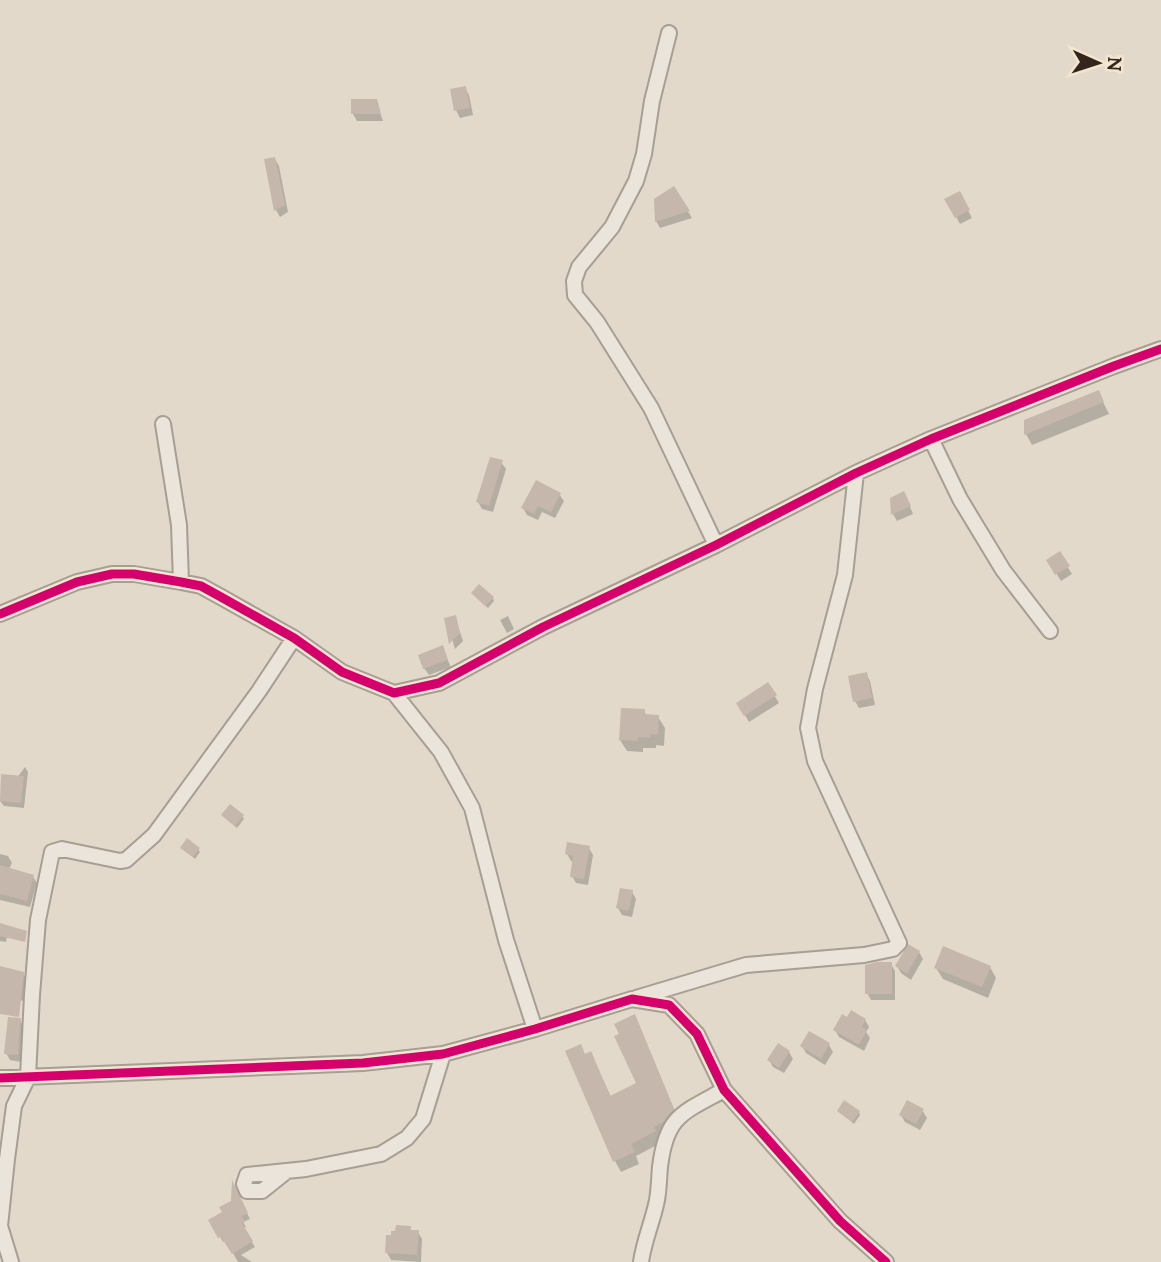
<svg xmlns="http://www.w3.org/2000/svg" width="1161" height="1262" viewBox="0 0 1161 1262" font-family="Lora,serif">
	<rect width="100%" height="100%" fill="#e2d9ca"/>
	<!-- shadow -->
	<path fill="#0003" d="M 465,88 L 469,95 L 473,115 L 460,118 L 456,110 Z
		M 376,101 L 383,121 L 357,121 L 353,114 Z
		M 275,159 L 279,166 L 288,212 L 280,217 L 276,210 L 266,160 Z
		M 674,189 L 692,218 L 660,228 L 656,221 Z
		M 959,193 L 972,218 L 960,224 L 947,200 Z
		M 1098,392 L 1109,414 L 1032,445 L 1026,434 Z
		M 501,462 L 506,469 L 493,512 L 482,509 L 478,502 Z
		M 559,494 L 564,501 L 555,518 L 542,512 L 538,520 L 527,515 L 523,508 Z
		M 891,499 L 907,500 L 913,514 L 897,521 L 893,514 Z
		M 1059,553 L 1072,574 L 1061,581 L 1048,560 Z
		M 475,596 L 493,598 L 494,601 L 488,608 Z
		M 508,616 L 514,629 L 507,633 L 500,620 Z
		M 455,617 L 463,641 L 455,649 L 446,619 Z
		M 442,648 L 451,667 L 429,675 L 424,668 Z
		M 866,674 L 870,681 L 875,705 L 859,708 L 855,701 Z
		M 768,685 L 779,703 L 749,722 L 738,703 Z
		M 644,711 L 647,716 L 658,717 L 665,728 L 664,746 L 656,745 L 656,748 L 643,748 L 643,752 L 627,751 L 620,740 Z
		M 25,767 L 28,772 L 24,808 L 4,806 L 0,801 Z
		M 242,816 L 244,819 L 237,828 L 225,818 Z
		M 182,848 L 198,849 L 200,852 L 195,859 Z
		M 589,848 L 593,855 L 588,885 L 576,883 L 572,876 L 574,862 L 571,861 L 567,854 Z
		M 0,854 L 8,856 L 12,863 L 9,869 L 33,877 L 37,883 L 30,907 L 0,900 Z
		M 632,892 L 636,899 L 632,917 L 622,915 L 618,908 Z
		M 0,925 L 8,933 L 6,942 L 0,941 Z
		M 919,952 L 923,959 L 911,980 L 901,973 L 897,966 Z
		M 891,964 L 895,971 L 895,1000 L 871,1000 L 867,993 Z
		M 990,967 L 996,978 L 988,998 L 943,979 L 936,968 Z
		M 23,973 L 27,981 L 26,1001 L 16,1000 Z
		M 635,1016 L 679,1121 L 661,1143 L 636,1156 L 639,1164 L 621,1172 L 615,1161 L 585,1056 L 596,1064 L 611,1097 L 638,1084 Z
		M 848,1019 L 865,1020 L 869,1027 L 866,1032 L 870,1038 L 864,1051 L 839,1037 L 835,1030 Z
		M 20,1020 L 24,1027 L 21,1062 L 10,1060 L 6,1053 Z
		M 829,1045 L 833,1052 L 825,1065 L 806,1053 L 802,1046 Z
		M 789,1052 L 793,1059 L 784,1073 L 773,1067 L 769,1060 Z
		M 922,1110 L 927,1118 L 920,1130 L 905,1122 L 901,1115 Z
		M 839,1111 L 859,1112 L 860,1115 L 854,1124 Z
		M 233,1186 L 250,1219 L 243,1222 L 246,1227 L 243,1228 L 255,1247 L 241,1255 L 252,1262 L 236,1262 L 238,1262 L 226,1241 L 223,1242 L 211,1221 L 224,1213 L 233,1202 Z
		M 410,1228 L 412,1231 L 418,1232 L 422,1239 L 421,1262 L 391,1260 L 387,1253 Z"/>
	<!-- building -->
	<path fill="#c5b7ab" d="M 466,86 L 470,108 L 454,111 L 450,89 Z
		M 351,99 L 377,99 L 381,114 L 351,114 Z
		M 275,157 L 285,205 L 274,211 L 264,159 Z
		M 674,186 L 690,211 L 655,222 L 654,199 Z
		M 960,191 L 970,210 L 955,218 L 944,199 Z
		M 1099,390 L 1104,402 L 1024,435 L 1024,420 Z
		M 490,457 L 503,460 L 489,506 L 476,502 Z
		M 536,480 L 561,493 L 551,512 L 538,506 L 534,514 L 521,508 Z
		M 904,491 L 911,506 L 891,515 L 890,498 Z
		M 1060,551 L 1070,566 L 1055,575 L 1046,560 Z
		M 479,584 L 494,597 L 485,606 L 471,593 Z
		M 456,615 L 460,633 L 449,644 L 444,618 Z
		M 443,645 L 448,660 L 423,669 L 418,655 Z
		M 867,672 L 872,698 L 853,702 L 848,676 Z
		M 768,682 L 777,695 L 744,716 L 736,703 Z
		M 621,708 L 645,709 L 645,714 L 659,715 L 658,735 L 650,734 L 650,738 L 638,737 L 638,741 L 619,740 Z
		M 1,774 L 24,776 L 21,803 L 0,801 Z
		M 230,804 L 244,815 L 235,826 L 221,815 Z
		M 187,838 L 200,848 L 193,857 L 180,848 Z
		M 567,842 L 590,846 L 584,879 L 570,877 L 573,856 L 565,854 Z
		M 0,865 L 34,875 L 27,901 L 0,894 Z
		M 620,888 L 633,890 L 629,911 L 616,908 Z
		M 0,923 L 27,931 L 25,942 L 0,936 Z
		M 908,944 L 920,951 L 907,974 L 895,966 Z
		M 943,946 L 991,966 L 982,987 L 934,968 Z
		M 877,962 L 892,962 L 892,994 L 865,994 L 865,965 Z
		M 0,966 L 24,972 L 19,1017 L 0,1014 Z
		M 851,1010 L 866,1019 L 862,1027 L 867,1030 L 859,1045 L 833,1030 L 842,1014 L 847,1017 Z
		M 635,1014 L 674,1109 L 663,1122 L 654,1127 L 656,1131 L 631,1144 L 635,1152 L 613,1162 L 565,1051 L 581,1044 L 585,1054 L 591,1051 L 610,1096 L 636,1083 L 614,1036 L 619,1034 L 614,1024 Z
		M 8,1017 L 21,1018 L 18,1055 L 4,1054 Z
		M 809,1031 L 830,1043 L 821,1059 L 800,1046 Z
		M 778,1043 L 790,1051 L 779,1068 L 767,1060 Z
		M 844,1100 L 860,1111 L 852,1122 L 837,1111 Z
		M 907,1100 L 924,1109 L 916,1124 L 899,1115 Z
		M 232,1180 L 248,1213 L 242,1216 L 245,1222 L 242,1223 L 253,1241 L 232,1254 L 221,1237 L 218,1238 L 208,1220 L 222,1212 L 219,1207 L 231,1201 Z
		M 396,1225 L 411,1226 L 411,1230 L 419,1230 L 417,1255 L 385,1253 L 386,1235 L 391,1235 L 391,1231 L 395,1231 Z"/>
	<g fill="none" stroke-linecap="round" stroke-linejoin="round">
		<!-- minor casing -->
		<g stroke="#a79e94" stroke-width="18">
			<path id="minor" d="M 669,33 L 652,101 L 644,154 L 636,181 L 612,227 L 579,267 L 574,281 L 575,295 L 597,322 L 651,408 L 716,545
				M 163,424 L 179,525 L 181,582
				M 931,439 L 960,499 L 1003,570 L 1050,631
				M 0,614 L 77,582 L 112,574 L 134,574 L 181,582 L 201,586 L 221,597 L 294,638 L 342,672 L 394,693 L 439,683 L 543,627 L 716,545 L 856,473 L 931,439 L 1114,366 L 1161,349
				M 394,693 L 441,752 L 472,808 L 506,940 L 535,1029
				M 636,998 L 746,965 L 864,955 L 893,949 L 899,943 L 815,761 L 808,728 L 815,689 L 845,575 L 856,473
				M 0,1078 L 363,1063 L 443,1054 L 535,1029 L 632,999 L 669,1005 L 697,1034 L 724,1090 L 840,1221 L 886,1262
				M 287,1171 L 262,1191 L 247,1191 L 244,1184 L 247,1175 L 306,1169 L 381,1154 L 407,1138 L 423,1119 L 443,1054
				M 11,1262 L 0,1226 L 7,1159 L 14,1106 L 28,1077 L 32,995 L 38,920 L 52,852 L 62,849 L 120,861 L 126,860 L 154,835 L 259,691 L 294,638
				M 641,1262 C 644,1240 653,1221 657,1200 C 659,1189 659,1178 660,1167 C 666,1116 682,1113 724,1090"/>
		</g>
		<!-- minor -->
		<use href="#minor" stroke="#eae4db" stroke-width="14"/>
		<!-- cycleway casing -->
		<g stroke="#f3e6cf" stroke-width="13">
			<path id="cycleway" d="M 0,614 L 77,582 L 112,574 L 134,574 L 181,582 L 201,586 L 221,597 L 294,638 L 342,672 L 394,693 L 439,683 L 543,627 L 716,545 L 856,473 L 931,439 L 1114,366 L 1161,349
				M 0,1078 L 363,1063 L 443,1054 L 535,1029 L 632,999 L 669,1005 L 697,1034 L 724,1090 L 840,1221 L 886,1262"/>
		</g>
		<!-- cycleway -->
		<use href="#cycleway" stroke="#d6006c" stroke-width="9"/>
	</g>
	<!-- north arrow -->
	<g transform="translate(1098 63) rotate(93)" stroke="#f3e6cf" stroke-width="5" paint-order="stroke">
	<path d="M0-5L12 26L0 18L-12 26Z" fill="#34261c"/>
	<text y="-10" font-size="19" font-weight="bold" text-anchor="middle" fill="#34261c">N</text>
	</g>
</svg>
